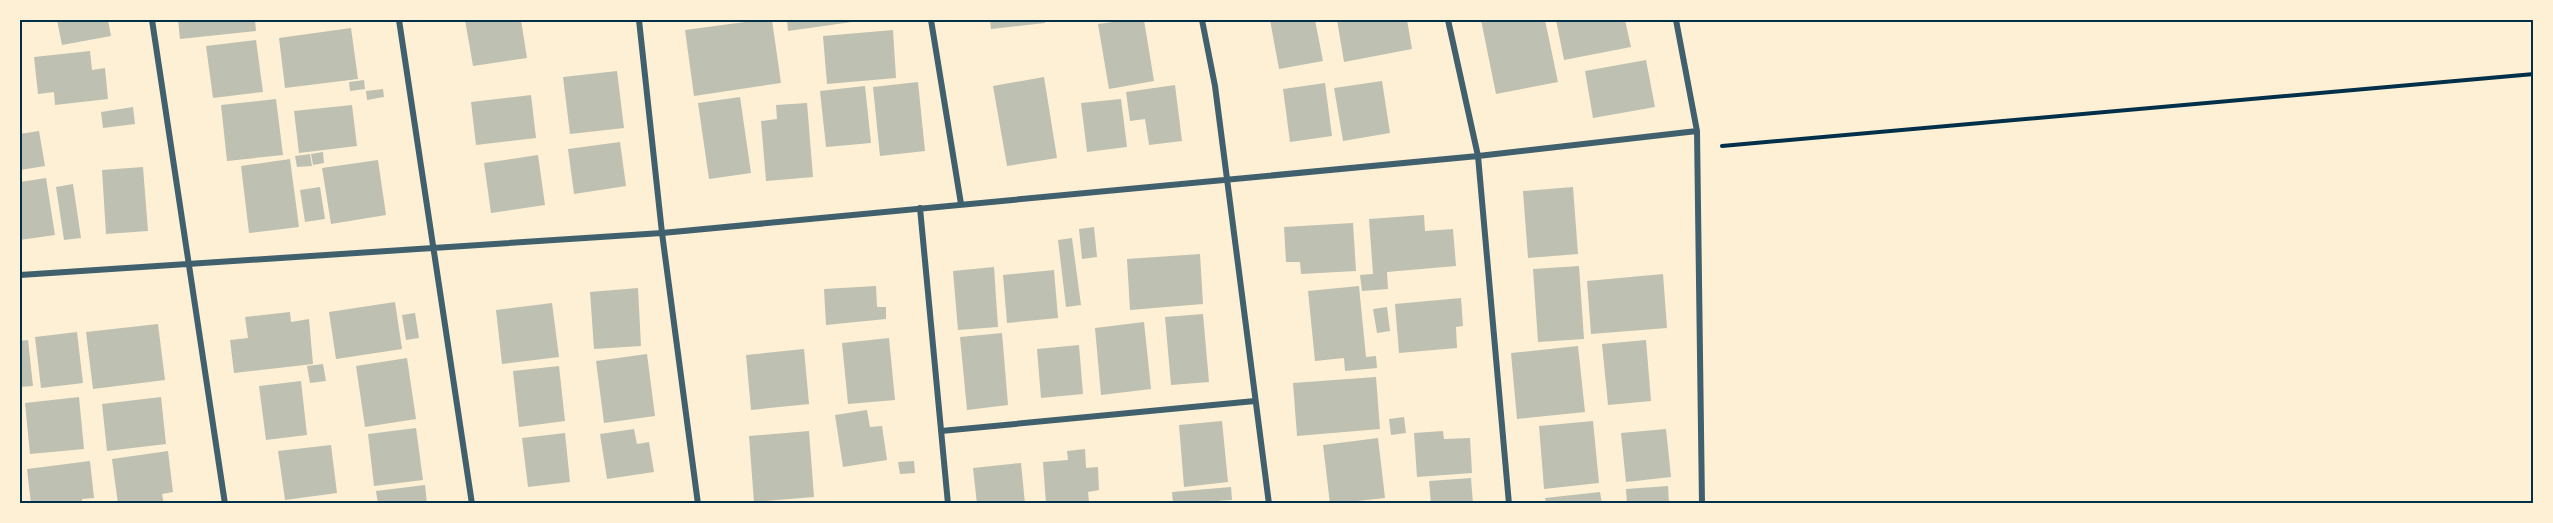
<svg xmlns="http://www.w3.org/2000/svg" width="2553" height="523" viewBox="0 0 2553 523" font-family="Cabin,sans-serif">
	<rect width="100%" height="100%" fill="#fdf0d5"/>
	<!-- building -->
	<path fill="#bec0b2" d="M 57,20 L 108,20 L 111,36 L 62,45 Z
		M 178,20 L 255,20 L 256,31 L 180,39 Z
		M 465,20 L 521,20 L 527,58 L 473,66 Z
		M 760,20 L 772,20 L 781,83 L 694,96 L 685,30 Z
		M 787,20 L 859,20 L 859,21 L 788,31 Z
		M 990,20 L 1045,20 L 1045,23 L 991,29 Z
		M 1127,20 L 1144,20 L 1154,81 L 1109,89 L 1098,24 Z
		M 1270,20 L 1315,20 L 1323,61 L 1279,69 Z
		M 1337,20 L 1407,20 L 1412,49 L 1344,62 Z
		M 1481,20 L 1545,20 L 1558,82 L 1496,94 Z
		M 1556,20 L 1625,20 L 1631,47 L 1564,60 Z
		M 351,28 L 358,79 L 285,88 L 279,38 Z
		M 893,30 L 896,78 L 827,84 L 823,36 Z
		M 256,40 L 263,92 L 213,98 L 206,46 Z
		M 90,51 L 92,70 L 105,68 L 108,99 L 55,105 L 54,92 L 38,94 L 34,57 Z
		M 1646,60 L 1655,107 L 1593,118 L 1585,71 Z
		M 617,71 L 624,128 L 570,134 L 563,77 Z
		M 1044,77 L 1057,158 L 1007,166 L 993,86 Z
		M 364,80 L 365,89 L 350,91 L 349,82 Z
		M 1382,81 L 1390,133 L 1343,141 L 1334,88 Z
		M 918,82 L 925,151 L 880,156 L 873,87 Z
		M 1325,83 L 1332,136 L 1290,142 L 1283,89 Z
		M 1175,85 L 1182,141 L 1149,145 L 1145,119 L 1130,121 L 1126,92 Z
		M 865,86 L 871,143 L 826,147 L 820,91 Z
		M 383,89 L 384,97 L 367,100 L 366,91 Z
		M 531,95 L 536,138 L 476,145 L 471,102 Z
		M 740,97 L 751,173 L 709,179 L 698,103 Z
		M 276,99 L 283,155 L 227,161 L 221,105 Z
		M 1121,99 L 1127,147 L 1087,152 L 1081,103 Z
		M 807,103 L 813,177 L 766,181 L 761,121 L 777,119 L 776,105 Z
		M 352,105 L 357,146 L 299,153 L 294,111 Z
		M 133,107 L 135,124 L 103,128 L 101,112 Z
		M 39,131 L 45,166 L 20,170 L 20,134 Z
		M 620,142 L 626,186 L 574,194 L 568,149 Z
		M 323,152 L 324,163 L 313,165 L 311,154 Z
		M 310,154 L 312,166 L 297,167 L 295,156 Z
		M 538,155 L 545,205 L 491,213 L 484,163 Z
		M 290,159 L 299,227 L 249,233 L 241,166 Z
		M 378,160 L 386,215 L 331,224 L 322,168 Z
		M 143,167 L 148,231 L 106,234 L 102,170 Z
		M 46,178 L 55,235 L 20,240 L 20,182 Z
		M 73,184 L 81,238 L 64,240 L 56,187 Z
		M 320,187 L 325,219 L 305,222 L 300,190 Z
		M 1573,187 L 1578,254 L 1528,258 L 1523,191 Z
		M 1424,215 L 1425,231 L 1453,229 L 1456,266 L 1387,272 L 1388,289 L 1362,291 L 1360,275 L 1373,274 L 1369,219 Z
		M 1353,223 L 1356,271 L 1301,274 L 1300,262 L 1286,262 L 1284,227 Z
		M 1094,227 L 1097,257 L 1082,259 L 1079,229 Z
		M 1072,238 L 1081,305 L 1066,307 L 1058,240 Z
		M 1200,254 L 1203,304 L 1130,310 L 1127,259 Z
		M 1579,266 L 1584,339 L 1538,342 L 1533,269 Z
		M 994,267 L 998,327 L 958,330 L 953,271 Z
		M 1054,270 L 1058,318 L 1007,323 L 1003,275 Z
		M 1663,274 L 1667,328 L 1591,334 L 1587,281 Z
		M 876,286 L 877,307 L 886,307 L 886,319 L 826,325 L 824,289 Z
		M 1359,286 L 1366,357 L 1376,356 L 1377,368 L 1345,371 L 1344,358 L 1315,361 L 1308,291 Z
		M 638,288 L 641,346 L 594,349 L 590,292 Z
		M 1461,298 L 1463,326 L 1456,327 L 1457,348 L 1399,353 L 1395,304 Z
		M 395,302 L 402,349 L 336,359 L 329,312 Z
		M 552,303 L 559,357 L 502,364 L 496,310 Z
		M 1387,307 L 1390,331 L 1377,333 L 1373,309 Z
		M 290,312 L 291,322 L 309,319 L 313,364 L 234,373 L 230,340 L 248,338 L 245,317 Z
		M 415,313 L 419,338 L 406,340 L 402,315 Z
		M 1203,314 L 1209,382 L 1171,385 L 1165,317 Z
		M 1144,322 L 1151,389 L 1101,395 L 1095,328 Z
		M 158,324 L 165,380 L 93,389 L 86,332 Z
		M 77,332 L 83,383 L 41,388 L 35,337 Z
		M 1002,333 L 1008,405 L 967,410 L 960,337 Z
		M 889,338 L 895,400 L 848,404 L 842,343 Z
		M 28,340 L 33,386 L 20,387 L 20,341 Z
		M 1646,340 L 1651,401 L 1608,405 L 1602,344 Z
		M 1079,345 L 1083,394 L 1041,398 L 1037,349 Z
		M 1578,346 L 1585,412 L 1517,419 L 1511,353 Z
		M 804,349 L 809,404 L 751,410 L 746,355 Z
		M 647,354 L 655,416 L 604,423 L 596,361 Z
		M 407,358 L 416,419 L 365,427 L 356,366 Z
		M 323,364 L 326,381 L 310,383 L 307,366 Z
		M 559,366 L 565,421 L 519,427 L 513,371 Z
		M 1376,377 L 1380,429 L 1297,436 L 1293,383 Z
		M 301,381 L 307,435 L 266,440 L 259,386 Z
		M 79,397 L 84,449 L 30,454 L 25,403 Z
		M 161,397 L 166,444 L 107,451 L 102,404 Z
		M 867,410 L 870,427 L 882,426 L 887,460 L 843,467 L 835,415 Z
		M 1404,417 L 1406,433 L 1391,435 L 1389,419 Z
		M 1222,421 L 1228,482 L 1184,487 L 1179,425 Z
		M 1593,421 L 1599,483 L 1544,489 L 1539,426 Z
		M 416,428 L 423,480 L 374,486 L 368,434 Z
		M 634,429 L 637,444 L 649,442 L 654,472 L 607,479 L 600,434 Z
		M 1666,429 L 1671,477 L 1626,482 L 1621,433 Z
		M 809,431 L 814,497 L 754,502 L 749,436 Z
		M 1443,431 L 1444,439 L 1470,438 L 1472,473 L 1417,477 L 1414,433 Z
		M 565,433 L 570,482 L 528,487 L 522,438 Z
		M 1378,438 L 1385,498 L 1330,504 L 1323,445 Z
		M 331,445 L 337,493 L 285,500 L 278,451 Z
		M 1085,449 L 1086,468 L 1098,467 L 1099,490 L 1088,492 L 1089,502 L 1046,504 L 1043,462 L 1068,460 L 1067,451 Z
		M 168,451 L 173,492 L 162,494 L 164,504 L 118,504 L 112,459 Z
		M 90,461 L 94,498 L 82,499 L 82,504 L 31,504 L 27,469 Z
		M 914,461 L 915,473 L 900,474 L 898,462 Z
		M 1021,463 L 1025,504 L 977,504 L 973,468 Z
		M 1471,478 L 1473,504 L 1431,504 L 1429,481 Z
		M 425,485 L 427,504 L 378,504 L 376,491 Z
		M 1668,486 L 1669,504 L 1627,504 L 1626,489 Z
		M 1231,487 L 1232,500 L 1173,504 L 1172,492 Z
		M 1600,492 L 1602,504 L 1546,504 L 1545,498 Z"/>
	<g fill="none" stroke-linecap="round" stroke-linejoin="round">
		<!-- path -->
		<path stroke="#003049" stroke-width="4" d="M 1722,146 L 2534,74"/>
		<!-- minor -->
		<path stroke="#3f606c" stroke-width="6" d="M 152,20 L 225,504
			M 399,20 L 472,504
			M 639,20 L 662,233 L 698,504
			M 931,20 L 961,204
			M 1202,20 L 1215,86 L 1269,504
			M 1448,20 L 1478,156 L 1509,504
			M 1676,20 L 1697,131 L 1702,504
			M 920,208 L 948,504
			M 20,275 L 662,233 L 1478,156 L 1697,131
			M 941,431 L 1255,401"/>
	</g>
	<!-- border -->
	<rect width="2553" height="523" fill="none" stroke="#fdf0d5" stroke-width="42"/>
	<rect x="21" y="21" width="2511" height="481" fill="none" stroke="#003049" stroke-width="2"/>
</svg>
